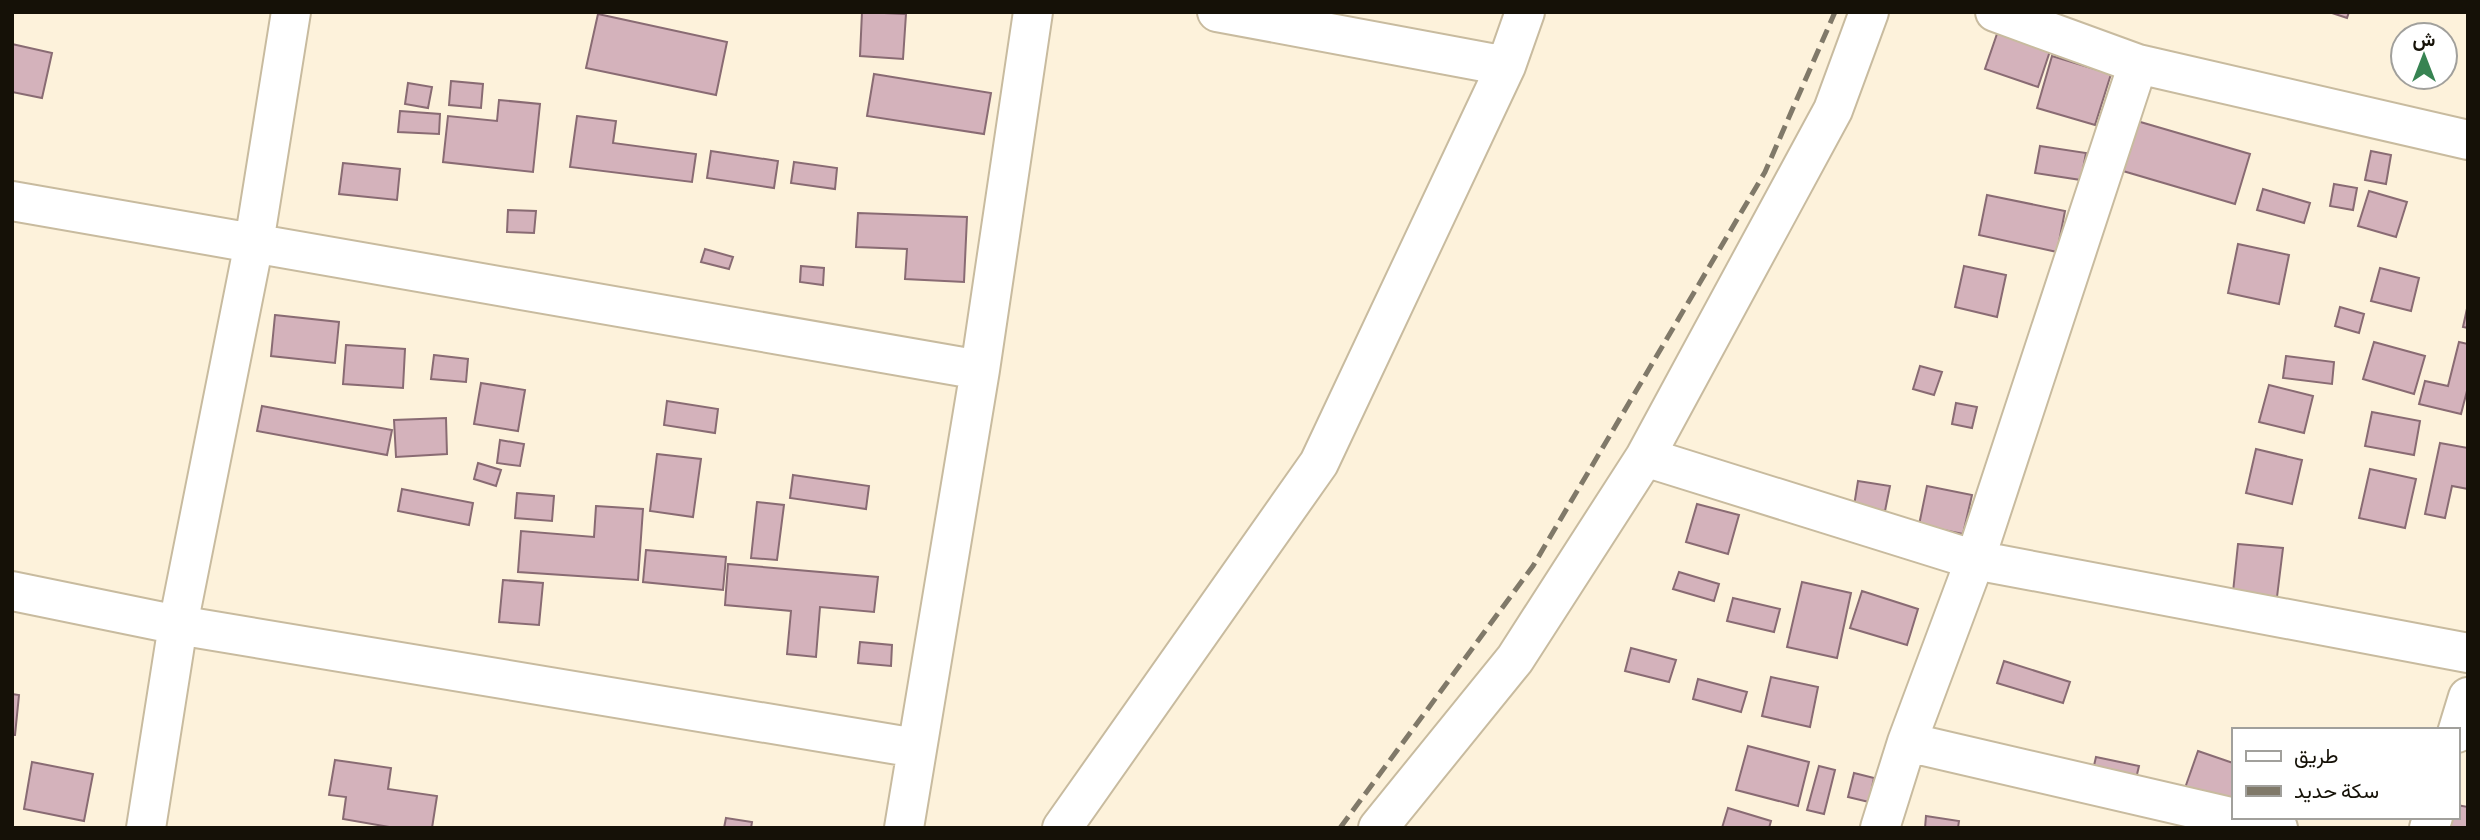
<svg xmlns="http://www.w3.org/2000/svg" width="2480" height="840" viewBox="0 0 2480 840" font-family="Commissioner,Vazirmatn,sans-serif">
	<rect width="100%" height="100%" fill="#fdf2db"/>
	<!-- building -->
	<path fill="#d4b2bb" stroke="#896b73" stroke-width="2" d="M 862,12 L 906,14 L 903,59 L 860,56 Z
		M 2329,12 L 2349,12 L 2347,18 Z
		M 598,14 L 727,42 L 716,95 L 586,68 Z
		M 1999,28 L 2051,48 L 2038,87 L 1985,69 Z
		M 12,44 L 52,53 L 42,98 L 12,92 Z
		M 2052,56 L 2111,74 L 2095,125 L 2037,108 Z
		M 874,74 L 991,93 L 984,134 L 867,116 Z
		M 451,81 L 483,84 L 481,108 L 449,105 Z
		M 408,83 L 432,87 L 428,108 L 405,104 Z
		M 499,100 L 540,104 L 533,172 L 443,162 L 448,116 L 497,121 Z
		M 400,111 L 440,114 L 439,134 L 398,132 Z
		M 577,116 L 616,121 L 613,143 L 696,154 L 692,182 L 570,167 Z
		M 2137,121 L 2250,154 L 2235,204 L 2123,171 Z
		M 2040,146 L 2086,153 L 2081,180 L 2035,173 Z
		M 711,151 L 778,161 L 774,188 L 707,178 Z
		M 2371,151 L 2391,155 L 2386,184 L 2365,180 Z
		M 794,162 L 837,168 L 835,189 L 791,183 Z
		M 343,163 L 400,169 L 397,200 L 339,194 Z
		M 2334,184 L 2357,188 L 2353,210 L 2330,206 Z
		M 2263,189 L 2310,203 L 2304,223 L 2257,210 Z
		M 2369,191 L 2407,202 L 2396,237 L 2358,226 Z
		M 1987,195 L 2065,211 L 2057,252 L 1979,235 Z
		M 508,210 L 536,211 L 534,233 L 507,232 Z
		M 858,213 L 967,217 L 964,282 L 905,279 L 907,249 L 856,247 Z
		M 2238,244 L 2289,255 L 2279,304 L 2228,293 Z
		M 705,249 L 733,257 L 729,269 L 701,262 Z
		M 801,266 L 824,268 L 823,285 L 800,282 Z
		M 1964,266 L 2006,275 L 1997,317 L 1955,307 Z
		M 2380,268 L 2419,278 L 2411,311 L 2371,301 Z
		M 2468,304 L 2468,328 L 2463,327 Z
		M 2340,307 L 2364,314 L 2359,333 L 2335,326 Z
		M 275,315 L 339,322 L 335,363 L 271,356 Z
		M 2374,342 L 2425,356 L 2414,394 L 2363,379 Z
		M 2459,342 L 2468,344 L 2468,387 L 2461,414 L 2419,404 L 2425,381 L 2448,386 Z
		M 346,345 L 405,349 L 403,388 L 343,384 Z
		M 434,355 L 468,359 L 466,382 L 431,379 Z
		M 2286,356 L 2334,362 L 2332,384 L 2283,378 Z
		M 1920,366 L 1942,372 L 1934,395 L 1913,389 Z
		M 481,383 L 525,390 L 518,431 L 474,424 Z
		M 2269,385 L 2313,396 L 2304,433 L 2259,422 Z
		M 667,401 L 718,409 L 715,433 L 664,425 Z
		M 1956,403 L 1977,407 L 1972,428 L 1952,424 Z
		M 262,406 L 392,430 L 387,455 L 257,431 Z
		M 2372,412 L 2420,421 L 2414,455 L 2365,446 Z
		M 446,418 L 447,454 L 396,457 L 394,420 Z
		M 500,440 L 524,444 L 520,466 L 497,463 Z
		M 2440,443 L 2468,448 L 2468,489 L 2452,486 L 2445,518 L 2425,514 Z
		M 2256,449 L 2302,460 L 2292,504 L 2246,493 Z
		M 657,454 L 701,459 L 693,517 L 650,511 Z
		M 478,463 L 501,470 L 496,486 L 474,479 Z
		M 2370,469 L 2416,479 L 2405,528 L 2359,518 Z
		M 793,475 L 869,486 L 866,509 L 790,498 Z
		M 1858,481 L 1890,486 L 1885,511 L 1854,506 Z
		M 1927,486 L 1972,495 L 1963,534 L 1919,525 Z
		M 402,489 L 473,503 L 469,525 L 398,511 Z
		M 517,493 L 554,496 L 552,521 L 515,518 Z
		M 757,502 L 784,505 L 777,560 L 751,558 Z
		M 1697,504 L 1739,515 L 1728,554 L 1686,542 Z
		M 596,506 L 643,509 L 638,580 L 518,572 L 521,531 L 594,537 Z
		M 2238,544 L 2283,548 L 2277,597 L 2233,592 Z
		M 646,550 L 726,557 L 723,590 L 643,582 Z
		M 728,564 L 878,577 L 874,612 L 820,607 L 816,657 L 787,654 L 791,611 L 725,605 Z
		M 1679,572 L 1719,584 L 1714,601 L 1673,589 Z
		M 503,580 L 543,583 L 539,625 L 499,622 Z
		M 1802,582 L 1851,593 L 1837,658 L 1787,647 Z
		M 1862,591 L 1918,609 L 1907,645 L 1850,628 Z
		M 1733,598 L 1780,609 L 1774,632 L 1727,621 Z
		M 860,642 L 892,645 L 891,666 L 858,663 Z
		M 1631,648 L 1676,660 L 1669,682 L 1625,671 Z
		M 2004,661 L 2070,682 L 2063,703 L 1997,683 Z
		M 1771,677 L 1818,687 L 1810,727 L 1762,716 Z
		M 1698,679 L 1747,692 L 1741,712 L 1693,699 Z
		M 12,694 L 19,695 L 15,735 L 12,735 Z
		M 1748,746 L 1809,762 L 1798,806 L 1736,790 Z
		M 2198,751 L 2233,763 L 2233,804 L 2185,788 Z
		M 2096,757 L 2139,766 L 2134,787 L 2091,778 Z
		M 335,760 L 391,768 L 388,789 L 437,796 L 432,828 L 395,828 L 343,819 L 346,797 L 329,795 Z
		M 32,762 L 93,774 L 84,821 L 24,809 Z
		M 1819,766 L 1835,770 L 1824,814 L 1807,810 Z
		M 1854,773 L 1874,778 L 1869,802 L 1848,797 Z
		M 2457,805 L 2468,807 L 2468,828 L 2440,828 L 2442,817 L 2457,817 Z
		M 1728,808 L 1771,821 L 1769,828 L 1722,828 Z
		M 1926,816 L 1959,821 L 1958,828 L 1925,828 Z
		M 726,818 L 752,822 L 751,828 L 724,828 Z"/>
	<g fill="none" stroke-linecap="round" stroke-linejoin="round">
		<!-- street casing -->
		<g stroke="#c8bb9f" stroke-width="42">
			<path id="street" d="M 1217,12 L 1506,66
				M 1995,12 L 2138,64 L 2468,140
				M 12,201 L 980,370
				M 1645,457 L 1975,560 L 2468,653
				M 12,591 L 178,625 L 916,748
				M 2457,733 L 2468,697
				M 1907,742 L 2278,828
				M 146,828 L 178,625 L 254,243 L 291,12
				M 904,828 L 980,370 L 1033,12
				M 1062,828 L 1319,463 L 1506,66 L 1525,12
				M 1378,828 L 1515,659 L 1645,457 L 1833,110 L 1869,12
				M 1880,828 L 1907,742 L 1975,560 L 2138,64
				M 2429,828 L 2433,817"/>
		</g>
		<!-- street -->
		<use href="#street" stroke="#fff" stroke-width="38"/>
		<!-- rail -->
		<path stroke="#807969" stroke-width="5" stroke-dasharray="14 7" stroke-linecap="butt" d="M 1340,828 L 1533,566 L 1765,172 L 1835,12"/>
	</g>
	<!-- border -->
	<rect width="2480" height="840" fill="none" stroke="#151107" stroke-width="28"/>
	<!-- legend -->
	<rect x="2232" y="728" width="228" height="91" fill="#ffffff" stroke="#a1a09c" stroke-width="2"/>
	<rect x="2246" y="751" width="35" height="10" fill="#ffffff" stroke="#a1a09c" stroke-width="2"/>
	<text x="2294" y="763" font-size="21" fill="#151107">طريق</text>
	<rect x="2246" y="786" width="35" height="10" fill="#807969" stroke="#a1a09c" stroke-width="2"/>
	<text x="2294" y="798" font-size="21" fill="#151107">سكة حديد</text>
	<!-- north arrow -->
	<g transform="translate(2424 56)"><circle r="33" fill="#ffffff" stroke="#a1a09c" stroke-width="2"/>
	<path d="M0-5L12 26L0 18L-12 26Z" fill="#378352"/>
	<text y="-10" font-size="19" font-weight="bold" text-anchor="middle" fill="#151107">ش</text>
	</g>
</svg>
